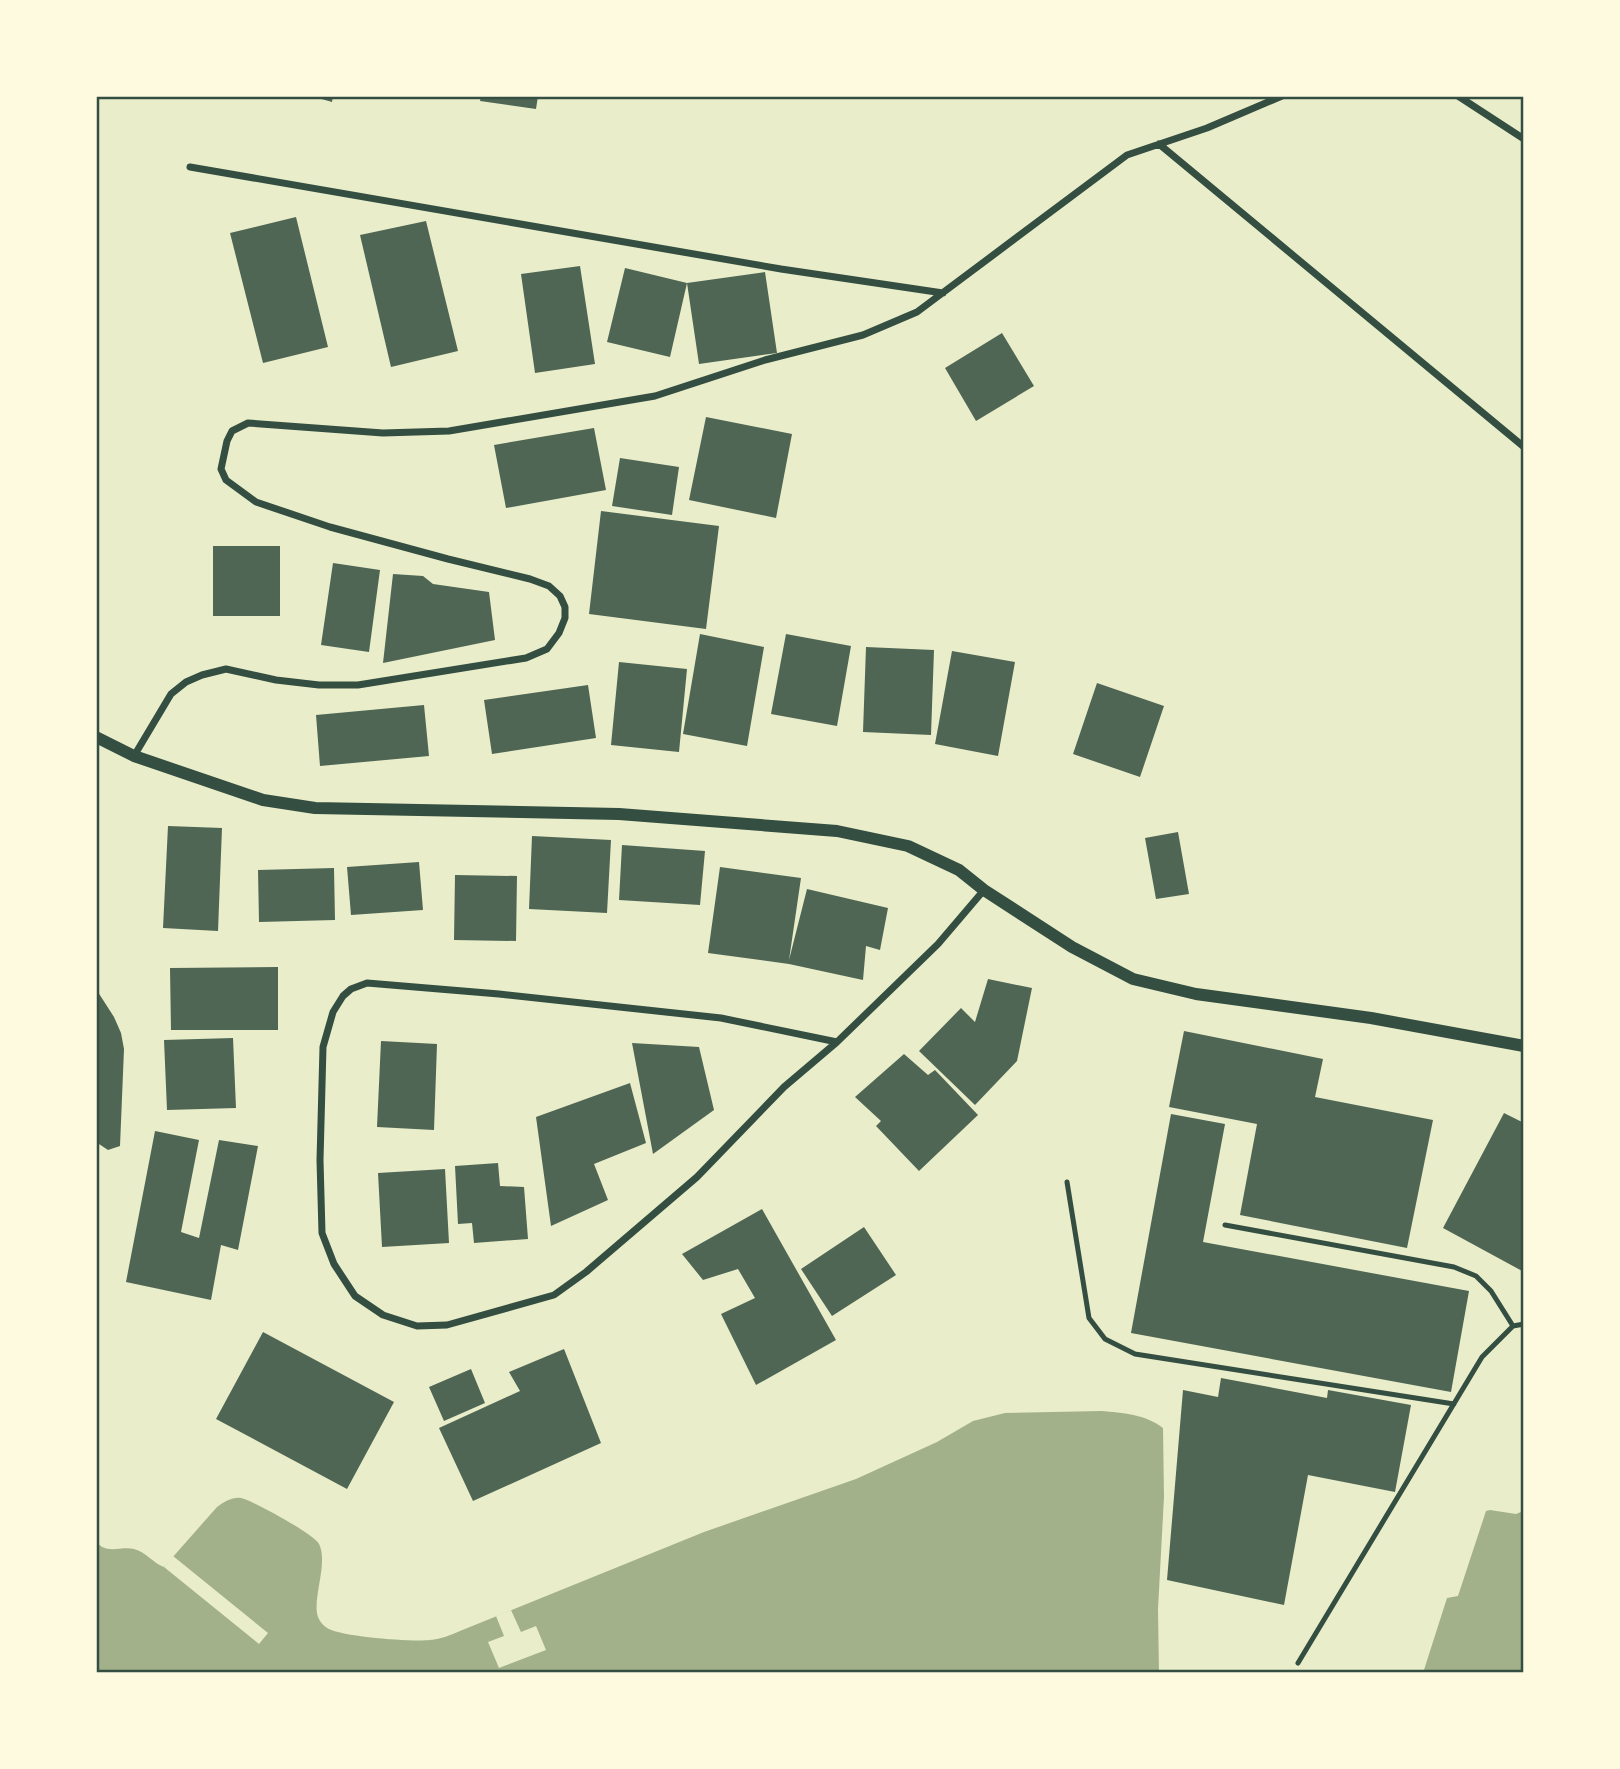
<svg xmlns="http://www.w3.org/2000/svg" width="1620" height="1769" viewBox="0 0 1620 1769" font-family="'PT Sans Narrow',sans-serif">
	<rect width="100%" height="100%" fill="#e9edc9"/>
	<!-- water -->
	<path fill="#a3b18a" d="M 1101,1411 C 1123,1413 1145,1414 1163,1428 L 1164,1497 L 1158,1609 L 1159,1673 L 96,1673 L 96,1541 C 105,1555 120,1546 134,1549 C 146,1552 153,1563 164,1567 L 217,1507 C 224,1502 232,1497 241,1498 C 252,1500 314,1534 319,1544 C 328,1562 314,1594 317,1613 C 318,1620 323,1626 329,1629 C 345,1637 411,1642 430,1640 C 441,1639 451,1635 460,1631 L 704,1532 L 856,1479 L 937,1442 L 973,1421 L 1005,1413 Z
		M 1524,1505 L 1524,1673 L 1423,1673 L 1447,1598 L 1458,1596 L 1486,1511 L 1490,1510 L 1516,1514 L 1521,1512 Z"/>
	<!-- pier -->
	<path fill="#e9edc9" d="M 173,1556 L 268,1633 L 259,1644 L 164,1567 Z
		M 511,1610 L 521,1632 L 536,1626 L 546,1650 L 499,1668 L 488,1642 L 504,1636 L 496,1616 Z"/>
	<!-- building -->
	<path fill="#4f6655" d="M 311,96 L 333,96 L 332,102 Z
		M 481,96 L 538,96 L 536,109 L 480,101 Z
		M 296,217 L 328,347 L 263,363 L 230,233 Z
		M 426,221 L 458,351 L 391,367 L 360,235 Z
		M 580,266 L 595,364 L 535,373 L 521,274 Z
		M 625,268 L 687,283 L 765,272 L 777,353 L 699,364 L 687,283 L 670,357 L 607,342 Z
		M 1002,333 L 1034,386 L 976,421 L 945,368 Z
		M 706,417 L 792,434 L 776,518 L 689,500 Z
		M 594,428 L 606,490 L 506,508 L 494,445 Z
		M 620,458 L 679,467 L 672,515 L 612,506 Z
		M 601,511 L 719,526 L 706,629 L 589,614 Z
		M 213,546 L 280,546 L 280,616 L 213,616 Z
		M 333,563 L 380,570 L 369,652 L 321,645 Z
		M 393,574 L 423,576 L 433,584 L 489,592 L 495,640 L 383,663 Z
		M 700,634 L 764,647 L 747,746 L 683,734 Z
		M 786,634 L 851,646 L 837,726 L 771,714 Z
		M 866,647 L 934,650 L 931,735 L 863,732 Z
		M 952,651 L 1015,662 L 998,756 L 935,744 Z
		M 619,662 L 687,669 L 679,752 L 611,745 Z
		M 1097,683 L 1164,706 L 1140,777 L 1073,754 Z
		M 588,685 L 596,738 L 492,754 L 484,700 Z
		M 424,705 L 429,756 L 320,766 L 316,715 Z
		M 168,826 L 222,828 L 218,931 L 163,928 Z
		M 1178,832 L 1189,894 L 1156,899 L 1145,838 Z
		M 532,836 L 611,840 L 607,913 L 529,909 Z
		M 622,845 L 705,851 L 700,905 L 619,900 Z
		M 419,862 L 423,910 L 351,915 L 347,867 Z
		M 720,867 L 801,878 L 789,960 L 807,889 L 888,908 L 880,950 L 866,946 L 863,980 L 789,964 L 708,953 Z
		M 334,868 L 335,920 L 259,922 L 258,870 Z
		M 455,875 L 517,876 L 516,941 L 454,940 Z
		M 278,967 L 278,1030 L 171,1030 L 170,968 Z
		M 988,979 L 1032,988 L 1017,1061 L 975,1105 L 919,1051 L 961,1008 L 975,1022 Z
		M 96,989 L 114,1017 L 121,1033 L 124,1049 L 120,1146 L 108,1150 L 96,1142 Z
		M 1184,1031 L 1323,1059 L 1315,1097 L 1433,1120 L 1407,1248 L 1240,1215 L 1257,1124 L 1169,1107 Z
		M 233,1038 L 236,1108 L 167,1110 L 164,1040 Z
		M 381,1041 L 437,1044 L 434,1130 L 377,1127 Z
		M 632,1043 L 699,1047 L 714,1110 L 653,1154 Z
		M 904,1054 L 928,1075 L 935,1070 L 978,1115 L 919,1171 L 876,1126 L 881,1121 L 855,1097 Z
		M 630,1083 L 646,1143 L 594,1164 L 608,1200 L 551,1226 L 536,1117 Z
		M 1504,1113 L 1524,1123 L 1524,1272 L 1443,1228 Z
		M 1171,1114 L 1225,1124 L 1203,1242 L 1469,1291 L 1451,1392 L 1131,1333 Z
		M 155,1131 L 199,1140 L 181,1232 L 199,1238 L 219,1140 L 258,1146 L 238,1250 L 221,1245 L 211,1300 L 126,1282 Z
		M 498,1163 L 500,1186 L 524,1187 L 528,1239 L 474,1243 L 472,1223 L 458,1224 L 455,1166 Z
		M 445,1169 L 449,1243 L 382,1247 L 378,1173 Z
		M 762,1209 L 836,1340 L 756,1385 L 721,1314 L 755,1298 L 738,1269 L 703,1280 L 682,1254 Z
		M 864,1227 L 896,1275 L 832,1316 L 801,1269 Z
		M 263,1332 L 394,1402 L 347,1489 L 216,1419 Z
		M 564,1349 L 601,1443 L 473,1501 L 439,1428 L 520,1391 L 509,1372 Z
		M 471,1369 L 485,1403 L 444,1421 L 429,1387 Z
		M 1221,1378 L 1327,1398 L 1328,1390 L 1411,1405 L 1395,1492 L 1308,1475 L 1284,1605 L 1167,1580 L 1183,1390 L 1218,1397 Z"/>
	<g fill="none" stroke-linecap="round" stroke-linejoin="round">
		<!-- service -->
		<path stroke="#344e41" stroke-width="5" d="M 1067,1182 L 1089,1318 L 1105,1339 L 1135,1354 L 1454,1404
			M 1225,1225 L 1454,1267 L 1476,1276 L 1491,1291 L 1513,1326
			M 1298,1663 L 1482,1357 L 1513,1326 L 1524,1324"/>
		<!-- minor -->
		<path stroke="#344e41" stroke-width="7" d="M 1458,96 L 1524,139
			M 1159,144 L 1524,447
			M 190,167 L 781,269 L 943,293
			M 134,756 L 171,694 L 186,682 L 202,675 L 226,669 L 276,680 L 319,685 L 358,685 L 526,658 L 547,649 L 559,633 L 565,618 L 565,607 L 560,596 L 549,586 L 530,579 L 448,559 L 330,527 L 256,502 L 226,480 L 221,469 L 227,441 L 232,431 L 248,423 L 383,433 L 449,431 L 655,396 L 765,360 L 863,335 L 917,312 L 1127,155 L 1207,128 L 1282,96
			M 837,1042 L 784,1087 L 697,1177 L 586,1272 L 554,1295 L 447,1325 L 417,1326 L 383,1315 L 355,1296 L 334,1264 L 322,1233 L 320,1160 L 323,1047 L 333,1012 L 343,996 L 351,989 L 367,983 L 499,994 L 721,1018 L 837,1042 L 938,944 L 984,890"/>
		<!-- tertiary -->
		<path stroke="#344e41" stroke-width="12" d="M 96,737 L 134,756 L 263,800 L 315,808 L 619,814 L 837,831 L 908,846 L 959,870 L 984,890 L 1072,947 L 1133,979 L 1196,994 L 1371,1018 L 1524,1046"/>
	</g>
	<!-- border -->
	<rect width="1620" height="1769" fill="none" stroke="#fefae0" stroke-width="196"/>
	<rect x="98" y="98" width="1424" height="1573" fill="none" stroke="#344e41" stroke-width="2.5"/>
</svg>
